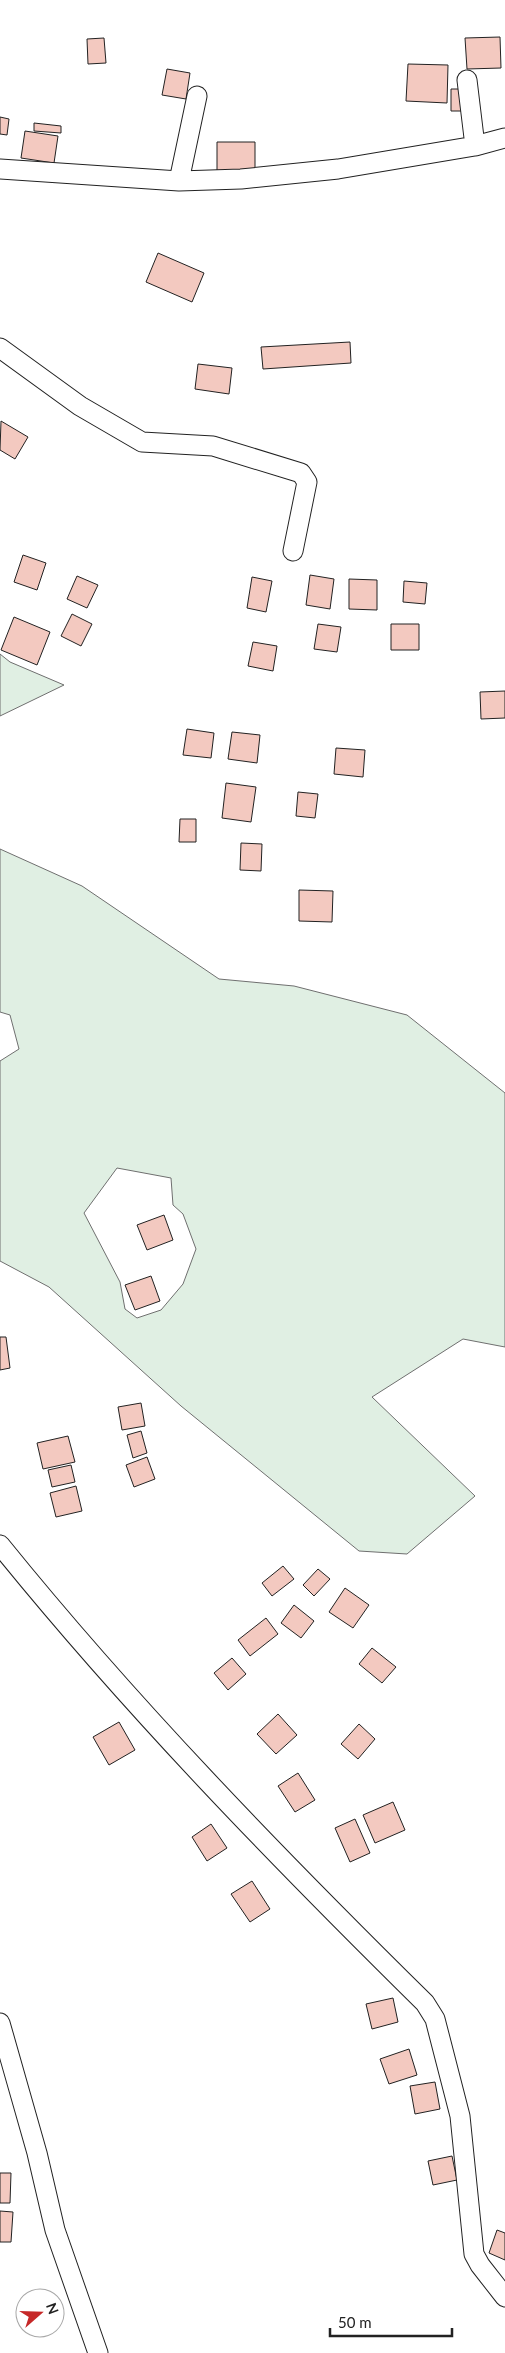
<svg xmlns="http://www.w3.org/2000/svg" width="505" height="2353" viewBox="0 0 505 2353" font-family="Lato,sans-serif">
	<rect width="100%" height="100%" fill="#fff"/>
	<!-- green -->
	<path fill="#e0efe3" stroke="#6f6f6f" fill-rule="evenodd" d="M 0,654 L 10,662 L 64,685 L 0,716 Z
		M 0,849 L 82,886 L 219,979 L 294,986 L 407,1015 L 505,1093 L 505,1347 L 463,1339 L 372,1397 L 475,1496 L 407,1554 L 359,1551 L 181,1406 L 49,1287 L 0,1261 L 0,1061 L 19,1049 L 10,1015 L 0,1012 ZM 117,1168 L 171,1178 L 173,1205 L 183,1214 L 196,1249 L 183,1284 L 161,1310 L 137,1318 L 125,1309 L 120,1282 L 84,1213 Z"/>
	<!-- building -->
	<path fill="#f3c9c0" stroke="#222" d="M 500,37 L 501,68 L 467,69 L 465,38 Z
		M 104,38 L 106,63 L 88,64 L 87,39 Z
		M 408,64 L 448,65 L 447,103 L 406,101 Z
		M 167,69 L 190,73 L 186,99 L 162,95 Z
		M 451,89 L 465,89 L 464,111 L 451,111 Z
		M 0,117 L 9,119 L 7,135 L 0,134 Z
		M 34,123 L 61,126 L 61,133 L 34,131 Z
		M 25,131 L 58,136 L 54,163 L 21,158 Z
		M 217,142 L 255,142 L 255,181 L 217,181 Z
		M 158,253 L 204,273 L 192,302 L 146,282 Z
		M 350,342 L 351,363 L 263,369 L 261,347 Z
		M 198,364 L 232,368 L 229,394 L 195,389 Z
		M 1,421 L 28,437 L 15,459 L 0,450 Z
		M 23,555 L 46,563 L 37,590 L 14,582 Z
		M 310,575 L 334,579 L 330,609 L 306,605 Z
		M 77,576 L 98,585 L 87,608 L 67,599 Z
		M 252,577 L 272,581 L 266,612 L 247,608 Z
		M 349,579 L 377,580 L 377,610 L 349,609 Z
		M 404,581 L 427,583 L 425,604 L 403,602 Z
		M 72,614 L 92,624 L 81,646 L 61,636 Z
		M 14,617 L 50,632 L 37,665 L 1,650 Z
		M 318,624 L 341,627 L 337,652 L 314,649 Z
		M 391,624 L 419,624 L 419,650 L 391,650 Z
		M 253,642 L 277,646 L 273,671 L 248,666 Z
		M 505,691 L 505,718 L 481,719 L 480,692 Z
		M 187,729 L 214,733 L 211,758 L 183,755 Z
		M 232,732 L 260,735 L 257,763 L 228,759 Z
		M 336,748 L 365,750 L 363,777 L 334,774 Z
		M 226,783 L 256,787 L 251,822 L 222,818 Z
		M 298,792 L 318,794 L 315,818 L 296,816 Z
		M 180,819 L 196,819 L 196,842 L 179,842 Z
		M 241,843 L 262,844 L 261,871 L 240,870 Z
		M 299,890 L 333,891 L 332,922 L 299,921 Z
		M 164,1215 L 173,1240 L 147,1250 L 137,1225 Z
		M 151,1276 L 160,1301 L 135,1310 L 125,1285 Z
		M 0,1337 L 6,1337 L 10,1368 L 0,1370 Z
		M 141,1403 L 145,1426 L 122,1430 L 118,1407 Z
		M 141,1431 L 147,1453 L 133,1458 L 127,1435 Z
		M 68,1436 L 75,1462 L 43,1469 L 37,1443 Z
		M 147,1457 L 155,1479 L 134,1487 L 126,1465 Z
		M 71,1465 L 75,1482 L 52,1487 L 48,1470 Z
		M 76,1486 L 82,1511 L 56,1517 L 50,1493 Z
		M 283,1566 L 294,1579 L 272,1596 L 262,1583 Z
		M 318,1569 L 330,1579 L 314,1596 L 303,1585 Z
		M 345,1588 L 369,1605 L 353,1628 L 329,1612 Z
		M 294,1605 L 314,1621 L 301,1638 L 281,1623 Z
		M 266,1618 L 278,1634 L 250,1656 L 238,1640 Z
		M 372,1648 L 396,1667 L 382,1683 L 359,1664 Z
		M 232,1658 L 246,1674 L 228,1690 L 214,1673 Z
		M 278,1714 L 297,1735 L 276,1754 L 257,1734 Z
		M 119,1722 L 135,1750 L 109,1765 L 93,1737 Z
		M 359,1724 L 375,1739 L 358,1759 L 341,1744 Z
		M 298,1773 L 315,1800 L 295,1812 L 278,1786 Z
		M 393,1802 L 405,1830 L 375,1843 L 363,1815 Z
		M 355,1819 L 370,1853 L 350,1862 L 335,1828 Z
		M 211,1824 L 227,1848 L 207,1861 L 192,1837 Z
		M 252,1881 L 270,1909 L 250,1922 L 231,1894 Z
		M 393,1998 L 398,2022 L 372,2029 L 366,2004 Z
		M 409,2049 L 417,2075 L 389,2084 L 380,2059 Z
		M 435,2082 L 440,2109 L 415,2114 L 410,2086 Z
		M 452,2156 L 457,2180 L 433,2185 L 428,2161 Z
		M 0,2173 L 11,2173 L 10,2203 L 0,2203 Z
		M 0,2211 L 13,2212 L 11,2242 L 0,2242 Z
		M 497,2230 L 505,2233 L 505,2260 L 489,2253 Z"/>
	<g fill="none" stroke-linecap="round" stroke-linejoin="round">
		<!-- minor casing -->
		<g stroke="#222" stroke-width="21">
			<path id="minor" d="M 467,80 L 475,146
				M 0,169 L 179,181 L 241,179 L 338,169 L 475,146 L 505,138
				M 179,181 L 197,96
				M 0,348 L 80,406 L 142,442 L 213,446 L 301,473 L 307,482 L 293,551
				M 0,1545 C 131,1707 277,1857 425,2003 L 435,2019 L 460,2116 L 474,2254 L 480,2265 L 505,2297
				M 0,2023 L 37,2153 L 55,2230 L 98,2353"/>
		</g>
		<!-- minor -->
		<use href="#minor" stroke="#fff" stroke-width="19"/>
	</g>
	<!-- north arrow -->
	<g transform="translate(40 2313) rotate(70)"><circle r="24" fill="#ffffff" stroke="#a7a7a7"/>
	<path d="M0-4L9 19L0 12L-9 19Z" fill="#c62828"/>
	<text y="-8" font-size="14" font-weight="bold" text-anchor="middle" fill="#222222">N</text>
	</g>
	<!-- scale -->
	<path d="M330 2328v8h122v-8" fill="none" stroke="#222222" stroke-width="2.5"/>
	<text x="338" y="2328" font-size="15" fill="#222222" stroke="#ffffff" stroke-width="4" paint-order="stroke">50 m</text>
</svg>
